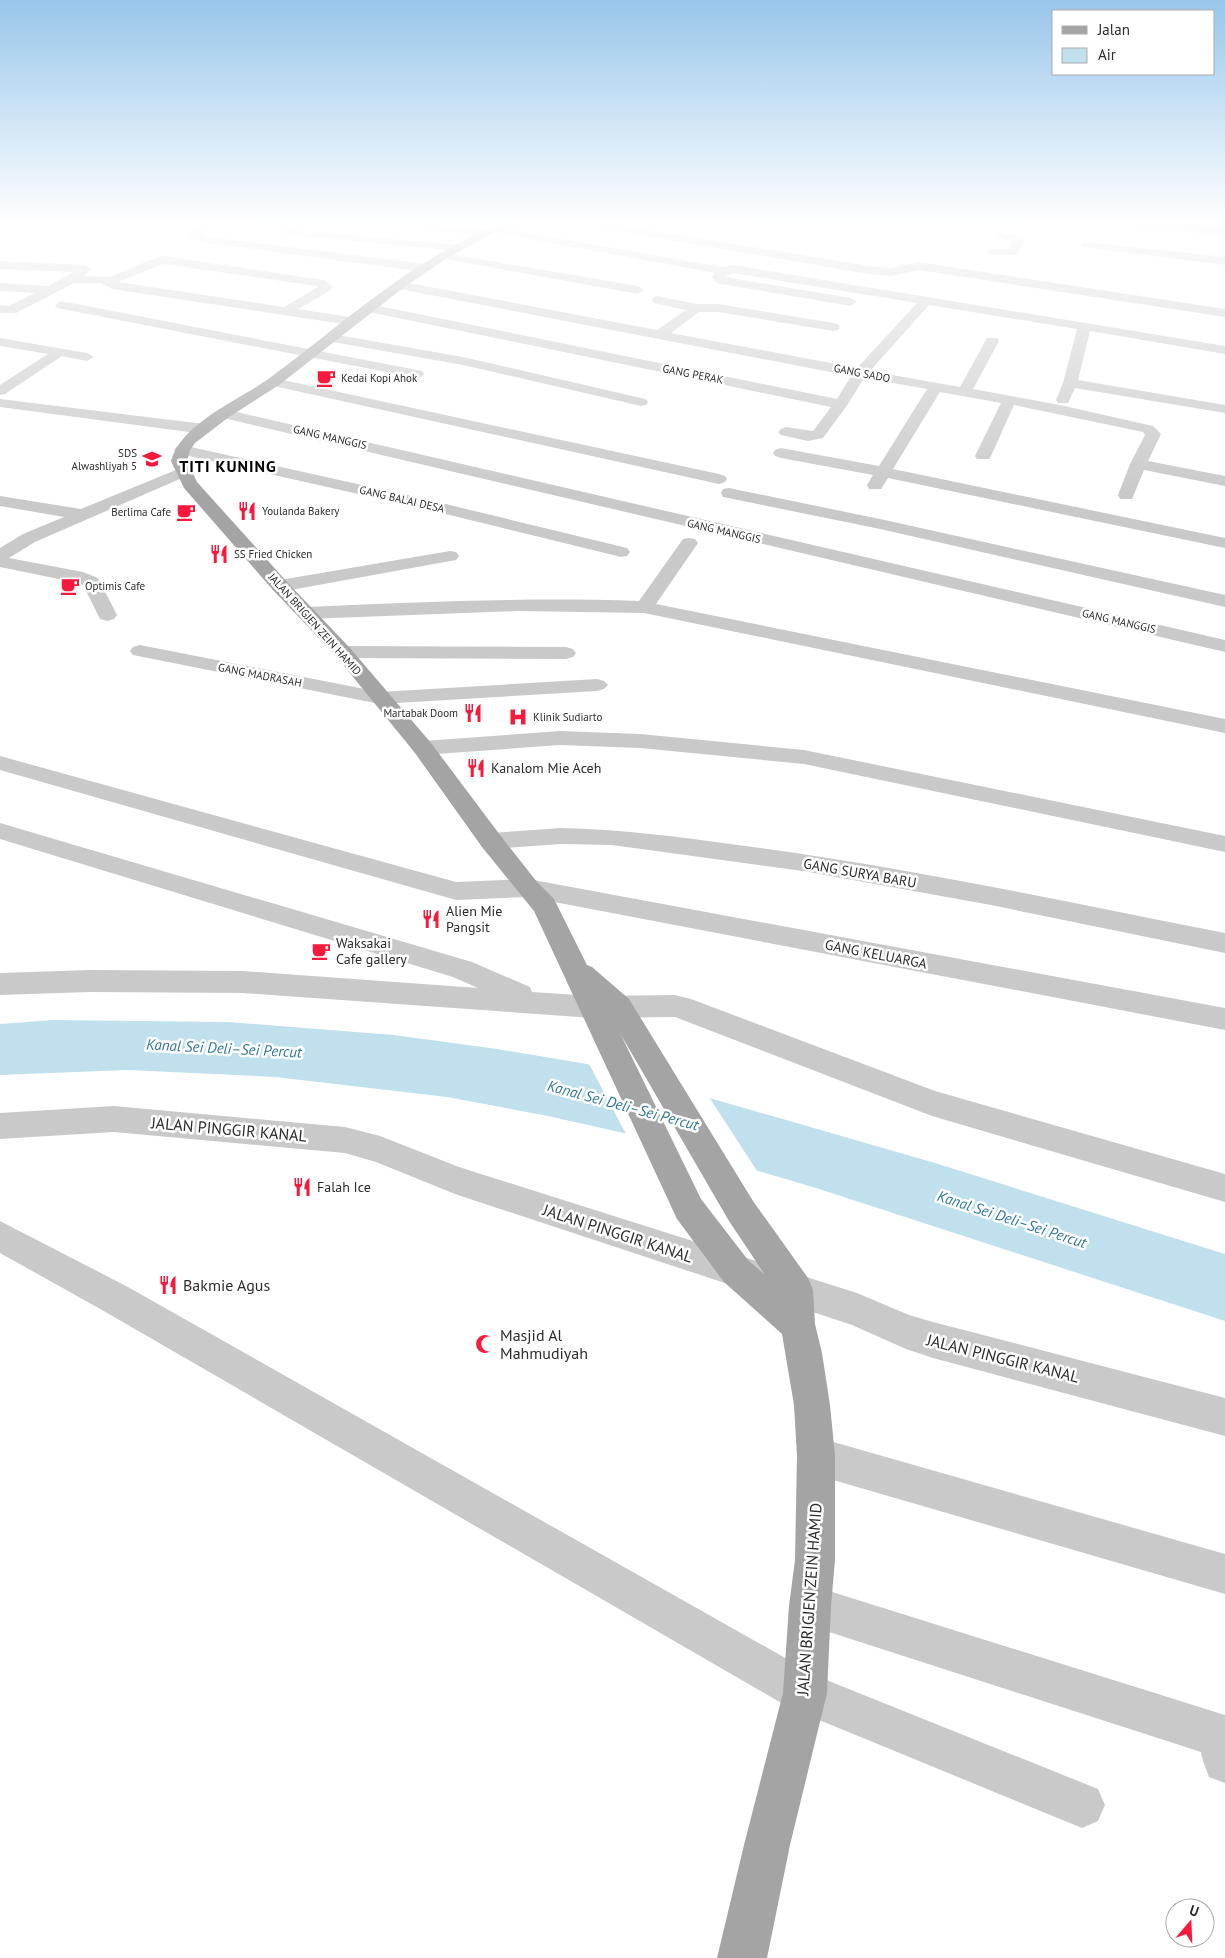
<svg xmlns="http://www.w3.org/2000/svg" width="1225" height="1958" viewBox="0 0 1225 1958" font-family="'PT Sans',sans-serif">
	<rect width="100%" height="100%" fill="#fff"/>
	<!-- water -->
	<path fill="#c1e0ee" d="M 52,1020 L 228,1022 L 394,1035 L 497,1049 L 599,1066 L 935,1163 L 1225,1254 L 1225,1321 L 816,1188 L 650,1139 L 548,1116 L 447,1097 L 275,1077 L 128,1070 L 0,1075 L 0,1024 Z"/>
	<!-- pier -->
	<path fill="#fff" d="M 588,1062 L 707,1094 L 759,1174 L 627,1136 Z"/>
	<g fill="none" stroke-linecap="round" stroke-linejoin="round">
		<!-- minor -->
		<path fill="#c9c9c9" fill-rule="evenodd" d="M 208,221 L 221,221 L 202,233 L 201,235 L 203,236 L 425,264 L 431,268 L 425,272 L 201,242 L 188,236 L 194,229 Z
			M 571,221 L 597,221 L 869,266 L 891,268 L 919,262 L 1225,309 L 1225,317 L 919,270 L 891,276 L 869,274 L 576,224 Z
			M 1103,221 L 1125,221 L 1225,230 L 1225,236 L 1107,226 L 1103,225 Z
			M 430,225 L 486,230 L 492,233 L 486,236 L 426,230 L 425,228 L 426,226 Z
			M 495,227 L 722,267 L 733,265 L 1225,346 L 1225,354 L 1090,331 L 1078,380 L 1225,405 L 1225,413 L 1075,388 L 1068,403 L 1058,403 L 1056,400 L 1063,383 L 1077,329 L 929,305 L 870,371 L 960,387 L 987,338 L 997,338 L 999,341 L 973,389 L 1060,405 L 1153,426 L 1161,434 L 1148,461 L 1225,476 L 1225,486 L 1144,470 L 1132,499 L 1120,499 L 1118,495 L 1130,464 L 1145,435 L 1143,432 L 1014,405 L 991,456 L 989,459 L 977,459 L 975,456 L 1001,403 L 940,392 L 893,469 L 1225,538 L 1225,548 L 888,478 L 881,489 L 869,489 L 867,485 L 873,475 L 781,458 L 775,456 L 773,453 L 775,450 L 781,448 L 879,466 L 927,389 L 864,378 L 848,404 L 823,438 L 808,441 L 781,435 L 778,432 L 781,429 L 786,427 L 813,431 L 831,407 L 369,312 L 363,308 L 369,304 L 837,399 L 851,376 L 399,289 L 393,285 L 399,281 L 657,330 L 686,310 L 654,303 L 652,300 L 654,297 L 658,296 L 696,304 L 718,304 L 833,323 L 838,324 L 840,327 L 838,330 L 833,331 L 718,312 L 699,312 L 671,333 L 857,368 L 917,303 L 733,273 L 725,277 L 851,298 L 857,302 L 851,306 L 721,284 L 717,283 L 712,277 L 715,273 L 491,232 L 489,230 L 491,228 Z
			M 286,229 L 458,245 L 464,248 L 458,251 L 282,234 L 280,232 Z
			M 998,232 L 1023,237 L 1025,239 L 1017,255 L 988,254 L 986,252 L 992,249 L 1009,249 L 1012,241 L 994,237 L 992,235 Z
			M 1086,242 L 1225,257 L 1225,265 L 1082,247 L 1080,245 L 1082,243 Z
			M 443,253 L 638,286 L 644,290 L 638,294 L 439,258 L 437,256 Z
			M 163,256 L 324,280 L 333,287 L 331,290 L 298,309 L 350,317 L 357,321 L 350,325 L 112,289 L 101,283 L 74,283 L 16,313 L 0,313 L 0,305 L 9,306 L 35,293 L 0,291 L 0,283 L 48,286 L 74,272 L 0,269 L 0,261 L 85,265 L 91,269 L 84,276 L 110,277 L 147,261 ZM 163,264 L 317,286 L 318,287 L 284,307 L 118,282 Z
			M 61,301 L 417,370 L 422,371 L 424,374 L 422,377 L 417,378 L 57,308 L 55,305 Z
			M 332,334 L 463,357 L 641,398 L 646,399 L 648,402 L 646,405 L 641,406 L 463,365 L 327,341 L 325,338 L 327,335 Z
			M 0,338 L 87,353 L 94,357 L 87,361 L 62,356 L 5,394 L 0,395 L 0,385 L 48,354 L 0,346 Z
			M 274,378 L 719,474 L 725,476 L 727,479 L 725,482 L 719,484 L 269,385 L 267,382 L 269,379 Z
			M 0,399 L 204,424 L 209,426 L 212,429 L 209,432 L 204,434 L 0,407 Z
			M 224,409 L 1225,640 L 1225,652 L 219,417 L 216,414 L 219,411 Z
			M 182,445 L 425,499 L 627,548 L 630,552 L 627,556 L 621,557 L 425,509 L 176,453 L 174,450 L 176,447 Z
			M 183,467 L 189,469 L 191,472 L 189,475 L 35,542 L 9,558 L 83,572 L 98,578 L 117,615 L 114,619 L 107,621 L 100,619 L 83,585 L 78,583 L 0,567 L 0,548 L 23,534 L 64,517 L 0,506 L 0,496 L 81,509 Z
			M 729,488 L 880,519 L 1225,595 L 1225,607 L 880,529 L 723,497 L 721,493 L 723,489 Z
			M 689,538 L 695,539 L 698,543 L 656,604 L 1225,719 L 1225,733 L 644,613 L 518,611 L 307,619 L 300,617 L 297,613 L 300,609 L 307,607 C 418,602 528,597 639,601 L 683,539 Z
			M 450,551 L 456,552 L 459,556 L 456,560 L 280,592 L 273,590 L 271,586 L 273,582 L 280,580 Z
			M 140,645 L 380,692 L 597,679 L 604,681 L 608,685 L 604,689 L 597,691 L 380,704 L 133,655 L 130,651 L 133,647 Z
			M 343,646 L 566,647 L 573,649 L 576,653 L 573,657 L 566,659 L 343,658 L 336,656 L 333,652 L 336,648 Z
			M 560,731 L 640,734 L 804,750 L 1225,836 L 1225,852 L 804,764 L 640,748 L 560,745 L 423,755 L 415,753 L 412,748 L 415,743 L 423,741 Z
			M 0,756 L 456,882 L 528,879 L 1225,1008 L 1225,1030 L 528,897 L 456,900 L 0,770 Z
			M 0,823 L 472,962 L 530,987 L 532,992 L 593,996 L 675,995 L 691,999 L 935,1091 L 1225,1174 L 1225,1202 L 932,1116 L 675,1017 L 593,1018 L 243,993 L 90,992 L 0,995 L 0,973 L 90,970 L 243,971 L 478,988 L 453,977 L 0,839 Z
			M 561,828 C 621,829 678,837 738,845 C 901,866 1063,901 1225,933 L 1225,953 L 991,905 L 803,871 L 612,845 L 561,844 L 491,849 L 482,847 L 479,841 L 482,835 L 491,833 Z
			M 114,1106 L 345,1127 L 380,1136 L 459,1167 L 857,1293 L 909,1315 L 933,1322 L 1225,1398 L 1225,1436 L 933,1358 L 906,1349 L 852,1325 L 455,1194 L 376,1162 L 345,1153 L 114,1132 L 0,1139 L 0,1113 Z
			M 0,1221 L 126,1286 L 819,1677 L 1098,1789 L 1105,1805 L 1098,1821 L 1082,1828 L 790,1708 L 102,1310 L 0,1253 Z
			M 816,1437 L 1225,1554 L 1225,1594 L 816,1475 L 803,1469 L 797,1456 L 803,1443 Z
			M 810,1585 L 1225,1715 L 1225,1783 L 1209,1777 L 1203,1761 L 1201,1752 L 795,1621 L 789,1606 L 795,1591 Z"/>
		<!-- major -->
		<path fill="#a4a4a4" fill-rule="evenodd" d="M 509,221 L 525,221 L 490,235 L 447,258 L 403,288 L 279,385 L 229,417 L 195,443 L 190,450 L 187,461 L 197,482 L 287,582 L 350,648 L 431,743 L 500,835 L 537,882 L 554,899 L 587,965 L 592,967 L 629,999 L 753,1201 L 808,1278 L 813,1290 L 815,1324 L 822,1353 L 830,1405 L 835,1456 L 835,1560 L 831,1606 L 827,1693 L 790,1845 L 767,1958 L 717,1958 L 744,1845 L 783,1693 L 789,1606 L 795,1560 L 797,1456 L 794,1405 L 782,1334 L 724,1282 L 677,1219 L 534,911 L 482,847 L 415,753 L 336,656 L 273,590 L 184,488 L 171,461 C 182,422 240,400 271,377 C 347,321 418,253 509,221 ZM 621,1035 L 729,1221 L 765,1275 L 748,1260 L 701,1199 Z"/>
		<!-- highway -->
		<path fill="#939393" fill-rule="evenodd" d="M 1142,221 L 1181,221 L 1225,226 L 1225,232 L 1147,224 Z"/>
	</g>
	<!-- sky -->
	<linearGradient id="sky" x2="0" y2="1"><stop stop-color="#98c6ea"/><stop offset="0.45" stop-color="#fff"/><stop offset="1" stop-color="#fff" stop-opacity="0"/></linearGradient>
	<rect width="1225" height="495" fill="url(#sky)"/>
	<!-- icons -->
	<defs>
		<g id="cafe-bare" transform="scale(1.5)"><path d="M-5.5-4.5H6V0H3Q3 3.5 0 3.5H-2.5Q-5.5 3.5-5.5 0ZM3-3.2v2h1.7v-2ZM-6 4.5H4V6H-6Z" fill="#f71a3d" stroke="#fff" stroke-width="2.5" paint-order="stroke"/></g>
		<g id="school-bare" transform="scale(1.5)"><path d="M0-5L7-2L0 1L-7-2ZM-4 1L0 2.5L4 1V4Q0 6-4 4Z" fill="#f71a3d" stroke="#fff" stroke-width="2.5" paint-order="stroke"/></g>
		<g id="restaurant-bare" transform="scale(1.5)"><path d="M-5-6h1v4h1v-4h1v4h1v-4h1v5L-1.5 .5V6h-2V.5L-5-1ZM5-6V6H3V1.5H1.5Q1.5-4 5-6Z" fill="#f71a3d" stroke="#fff" stroke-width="2.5" paint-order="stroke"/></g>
		<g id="hospital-bare" transform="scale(1.5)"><path d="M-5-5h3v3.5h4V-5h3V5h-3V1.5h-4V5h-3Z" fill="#f71a3d" stroke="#fff" stroke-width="2.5" paint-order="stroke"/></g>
		<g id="mosque-bare" transform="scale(1.5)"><path d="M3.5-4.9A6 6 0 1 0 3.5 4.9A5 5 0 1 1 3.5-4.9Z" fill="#f71a3d" stroke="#fff" stroke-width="2.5" paint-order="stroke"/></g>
	</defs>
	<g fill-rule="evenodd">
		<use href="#cafe-bare" x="326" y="378"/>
		<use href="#school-bare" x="152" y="459"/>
		<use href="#restaurant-bare" x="247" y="511"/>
		<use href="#cafe-bare" x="186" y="512"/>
		<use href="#restaurant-bare" x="219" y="554"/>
		<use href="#cafe-bare" x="70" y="586"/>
		<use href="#restaurant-bare" x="473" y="713"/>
		<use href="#hospital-bare" x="518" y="717"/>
		<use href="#restaurant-bare" x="476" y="768"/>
		<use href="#restaurant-bare" x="431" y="919"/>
		<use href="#cafe-bare" x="321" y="951"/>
		<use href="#restaurant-bare" x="302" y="1187"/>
		<use href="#restaurant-bare" x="168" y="1285"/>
		<use href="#mosque-bare" x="485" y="1344"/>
	</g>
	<g text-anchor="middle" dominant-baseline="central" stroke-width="5" stroke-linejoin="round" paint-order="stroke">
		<!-- far-street labels -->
		<g font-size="11" fill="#2c2c2c" stroke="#fff">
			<text transform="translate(862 373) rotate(11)">GANG SADO</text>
			<text transform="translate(693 374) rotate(11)">GANG PERAK</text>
			<text transform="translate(330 437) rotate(13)">GANG MANGGIS</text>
			<text transform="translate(402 499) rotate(13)">GANG BALAI DESA</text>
			<text transform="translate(724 531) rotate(13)">GANG MANGGIS</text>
			<text transform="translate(1119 621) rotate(13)">GANG MANGGIS</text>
			<text transform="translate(315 624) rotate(48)">JALAN BRIGJEN ZEIN HAMID</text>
			<text transform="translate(260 675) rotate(11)">GANG MADRASAH</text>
		</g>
		<!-- far-poi labels -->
		<g font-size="11" fill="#2c2c2c" stroke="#fff" text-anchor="start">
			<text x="341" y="378">Kedai Kopi Ahok</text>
			<text x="137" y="453" text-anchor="end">SDS<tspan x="137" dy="13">Alwashliyah 5</tspan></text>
			<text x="262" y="511">Youlanda Bakery</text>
			<text x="171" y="512" text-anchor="end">Berlima Cafe</text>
			<text x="234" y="554">SS Fried Chicken</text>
			<text x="85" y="586">Optimis Cafe</text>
			<text x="458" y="713" text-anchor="end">Martabak Doom</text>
			<text x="533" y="717">Klinik Sudiarto</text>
		</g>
		<!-- poi labels -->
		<g font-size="14" fill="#2c2c2c" stroke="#fff" text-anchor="start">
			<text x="491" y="768">Kanalom Mie Aceh</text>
			<text x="446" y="911">Alien Mie<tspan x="446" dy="16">Pangsit</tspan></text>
			<text x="336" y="943">Waksakai<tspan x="336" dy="16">Cafe gallery</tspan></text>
			<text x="317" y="1187">Falah Ice</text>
		</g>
		<!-- street labels -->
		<g font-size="14" fill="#2c2c2c" stroke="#fff">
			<text transform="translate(860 873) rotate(10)">GANG SURYA BARU</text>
			<text transform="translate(876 954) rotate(11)">GANG KELUARGA</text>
		</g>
		<!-- water labels -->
		<g font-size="15" font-style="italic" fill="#337795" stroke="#fff">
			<text transform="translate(224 1048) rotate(3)">Kanal Sei Deli–Sei Percut</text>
			<text transform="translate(623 1105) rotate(15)">Kanal Sei Deli–Sei Percut</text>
			<text transform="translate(1012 1219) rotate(18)">Kanal Sei Deli–Sei Percut</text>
		</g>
		<!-- far-district labels -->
		<g font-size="16" font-weight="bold" letter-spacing="1" fill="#000" stroke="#fff">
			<text x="228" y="466">TITI KUNING</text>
		</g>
		<!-- near-street labels -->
		<g font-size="16" fill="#2c2c2c" stroke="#fff">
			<text transform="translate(229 1129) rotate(5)">JALAN PINGGIR KANAL</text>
			<text transform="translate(618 1233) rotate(18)">JALAN PINGGIR KANAL</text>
			<text transform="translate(1003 1358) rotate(14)">JALAN PINGGIR KANAL</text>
			<text transform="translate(809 1599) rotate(-86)">JALAN BRIGJEN ZEIN HAMID</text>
		</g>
		<!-- near-poi labels -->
		<g font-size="16" fill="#2c2c2c" stroke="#fff" text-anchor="start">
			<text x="183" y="1285">Bakmie Agus</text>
			<text x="500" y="1335">Masjid Al<tspan x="500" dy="18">Mahmudiyah</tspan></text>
		</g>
	</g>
	<!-- legend -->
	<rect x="1052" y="10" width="162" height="65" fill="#ffffff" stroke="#ababab"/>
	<rect x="1062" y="26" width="25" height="8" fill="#a4a4a4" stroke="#ababab"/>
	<text x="1098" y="35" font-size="15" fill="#2c2c2c">Jalan</text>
	<rect x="1062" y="48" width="25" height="15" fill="#c1e0ee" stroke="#ababab"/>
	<text x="1098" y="60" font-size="15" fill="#2c2c2c">Air</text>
	<!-- north arrow -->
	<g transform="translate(1190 1923) rotate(19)"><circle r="24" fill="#ffffff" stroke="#ababab"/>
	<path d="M0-4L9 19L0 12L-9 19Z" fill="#f71a3d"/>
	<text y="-8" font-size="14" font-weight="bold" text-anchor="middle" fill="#2c2c2c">U</text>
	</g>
</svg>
